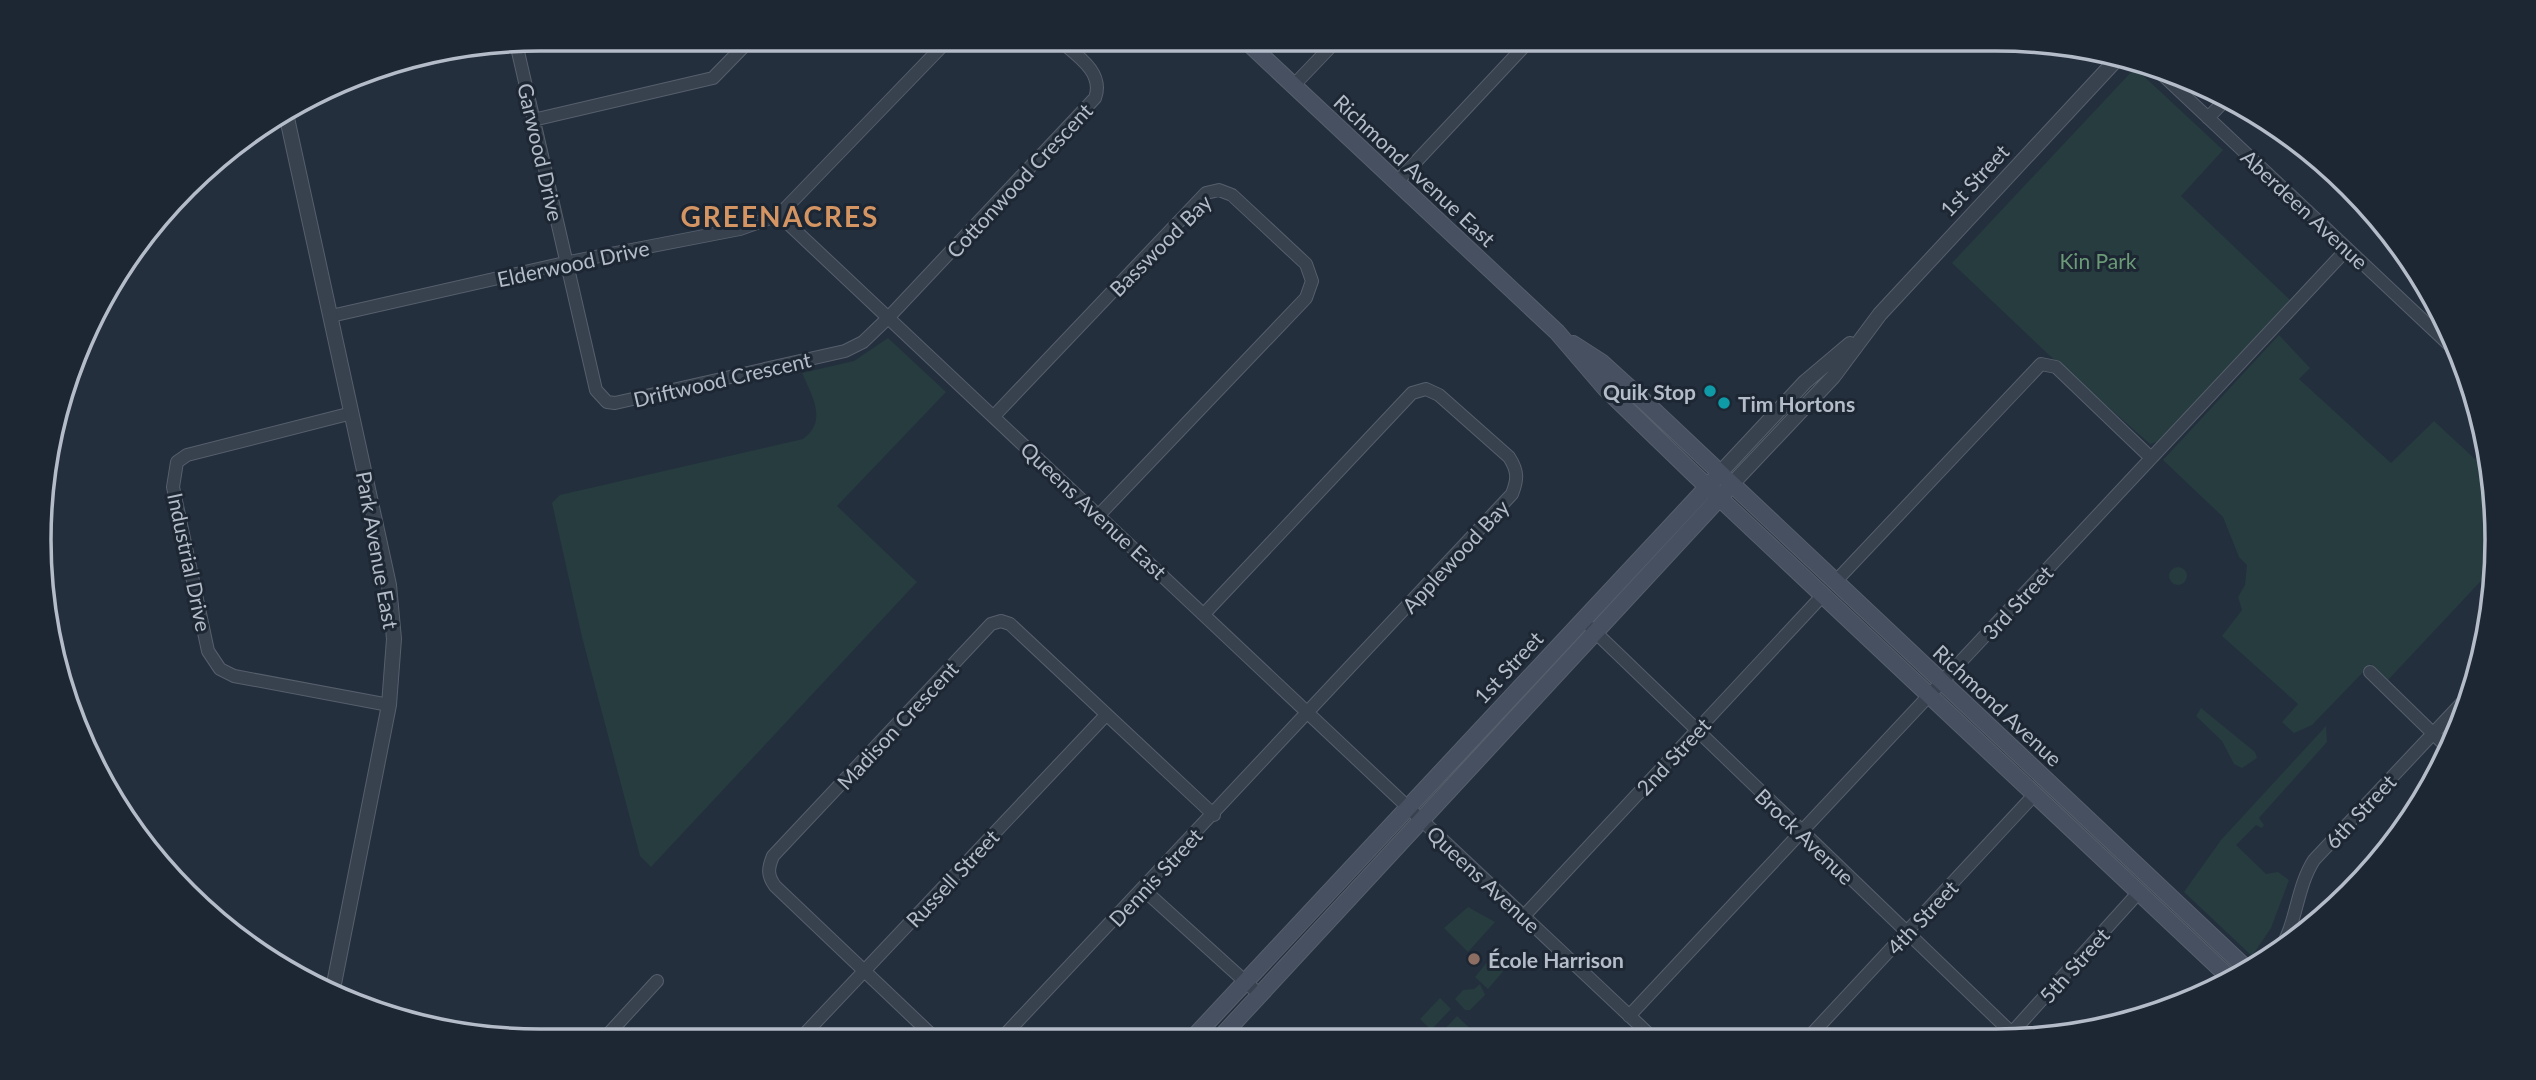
<svg xmlns="http://www.w3.org/2000/svg" width="2536" height="1080" viewBox="0 0 2536 1080" font-family="Lato,sans-serif">
	<rect width="100%" height="100%" fill="#242f3e"/>
	<!-- green -->
	<path fill="#263c3f" d="M 2135,68 L 2223,150 L 2181,196 L 2290,300 L 2157,442 L 2150,444 L 2049,355 L 1952,263 Z
		M 2279,335 L 2310,368 L 2299,379 L 2391,463 L 2434,421 L 2491,474 L 2496,508 L 2494,567 L 2388,680 L 2371,664 L 2312,725 L 2294,733 L 2282,722 L 2298,704 L 2222,636 L 2242,610 L 2238,597 L 2245,585 L 2247,565 L 2239,557 L 2223,517 L 2163,460 Z
		M 888,338 L 946,392 L 837,506 L 917,582 L 651,867 L 640,856 L 582,637 L 552,503 L 560,495 L 803,439 C 828,421 812,396 802,373 L 854,361 Z
		M2169 576a9 9 0 1 1 18 0a9 9 0 1 1-18 0Z
		M 2201,708 L 2255,752 L 2257,758 L 2242,768 L 2234,764 L 2222,741 L 2196,716 Z
		M 2326,726 L 2327,742 L 2259,818 L 2264,825 L 2262,828 L 2256,825 L 2236,845 L 2266,874 L 2278,872 L 2289,880 L 2271,928 L 2252,956 L 2184,892 L 2221,840 Z
		M 1468,907 L 1495,922 L 1468,952 L 1444,928 Z
		M 1493,955 L 1506,968 L 1488,989 L 1475,977 Z
		M 1480,984 L 1485,995 L 1470,1010 L 1465,1010 L 1455,999 L 1463,990 L 1474,989 Z
		M 1440,998 L 1451,1009 L 1431,1030 L 1420,1019 Z
		M 1457,1016 L 1481,1039 L 1443,1039 L 1439,1035 Z
		M 1348,1030 L 1360,1033 L 1367,1039 L 1331,1039 Z"/>
	<g fill="none" stroke-linecap="round" stroke-linejoin="round">
		<!-- minor casing -->
		<g stroke="#565f6c" stroke-width="14">
			<path id="minor" d="M 516,43 L 596,390 L 607,402 L 615,403 L 845,351 L 863,342 L 888,318 L 1095,98 C 1105,72 1075,54 1058,39
				M 2151,64 L 2459,354
				M 1294,85 L 1338,39
				M 2208,118 L 2228,97
				M 533,120 L 713,78 L 751,39
				M 1397,182 L 1531,39
				M 779,215 L 1653,1038
				M 331,316 L 569,262 L 740,229 L 779,215 L 949,39
				M 352,413 L 187,455 L 177,462 L 173,487 L 208,651 L 220,669 L 234,676 L 389,705
				M 994,416 L 1206,193 L 1219,190 L 1232,195 L 1306,264 L 1312,281 L 1306,298 L 1099,515
				M 1835,582 L 2041,364 L 2056,367 L 2150,457
				M 1591,628 L 2016,1037
				M 2370,672 L 2448,748
				M 1144,890 L 1260,995
				M 1524,916 L 1823,595
				M 2279,951 C 2297,924 2296,888 2314,860 L 2474,690
				M 1629,1016 L 2347,249
				M 2008,1037 L 2139,892
				M 1808,1038 L 2035,794
				M 937,1040 L 775,886 C 767,875 768,868 773,856 L 991,624 L 1001,621 L 1010,624 L 1214,815
				M 1000,1040 L 1512,494 C 1518,479 1518,471 1509,457 L 1439,395 L 1426,389 L 1412,393 L 1204,614
				M 602,1041 L 657,981
				M 798,1041 L 1106,715"/>
		</g>
		<!-- tertiary casing -->
		<g stroke="#565f6c" stroke-width="16">
			<path id="tertiary" d="M 285,109 L 389,585 L 394,639 L 389,705 L 332,994
				M 1720,473 L 1805,382 L 1850,344
				M 1732,484 L 1833,377 L 1880,314 L 2117,59"/>
		</g>
		<!-- secondary casing -->
		<g stroke="#565f6c" stroke-width="18">
			<path id="secondary" d="M 1244,39 L 1557,332 L 1605,388 L 1695,475 L 2231,979
				M 1573,344 L 1601,362 L 1646,403 L 2247,969
				M 1191,1040 L 1714,480
				M 1218,1040 L 1725,492"/>
		</g>
		<!-- minor -->
		<use href="#minor" stroke="#38414e" stroke-width="12"/>
		<!-- tertiary -->
		<use href="#tertiary" stroke="#38414e" stroke-width="14"/>
		<!-- secondary -->
		<use href="#secondary" stroke="#465061" stroke-width="16"/>
	</g>
	<!-- markers -->
	<g fill="#0f9aa8" stroke="#1d2633" stroke-width="2.5">
		<circle cx="1710" cy="391" r="7"/>
		<circle cx="1724" cy="403" r="7"/>
	</g>
	<circle fill="#8d6e63" stroke="#1d2633" stroke-width="2.5" cx="1474" cy="959" r="7"/>
	<g text-anchor="middle" dominant-baseline="central" stroke-width="6" stroke-linejoin="round" paint-order="stroke">
		<!-- street labels -->
		<g font-size="21" fill="#b4bcc9" stroke="#1d2633">
			<text transform="translate(541 152) rotate(77)">Garwood Drive</text>
			<text transform="translate(1415 170) rotate(43)">Richmond Avenue East</text>
			<text transform="translate(1019 180) rotate(-47)">Cottonwood Crescent</text>
			<text transform="translate(1974 180) rotate(-47)">1st Street</text>
			<text transform="translate(2305 209) rotate(43)">Aberdeen Avenue</text>
			<text transform="translate(1160 245) rotate(-45)">Basswood Bay</text>
			<text transform="translate(573 263) rotate(-12)">Elderwood Drive</text>
			<text transform="translate(722 379) rotate(-13)">Driftwood Crescent</text>
			<text transform="translate(1094 510) rotate(43)">Queens Avenue East</text>
			<text transform="translate(378 550) rotate(80)">Park Avenue East</text>
			<text transform="translate(1455 556) rotate(-47)">Applewood Bay</text>
			<text transform="translate(190 562) rotate(78)">Industrial Drive</text>
			<text transform="translate(2017 602) rotate(-47)">3rd Street</text>
			<text transform="translate(1508 667) rotate(-47)">1st Street</text>
			<text transform="translate(1998 705) rotate(43)">Richmond Avenue</text>
			<text transform="translate(897 725) rotate(-47)">Madison Crescent</text>
			<text transform="translate(1673 756) rotate(-47)">2nd Street</text>
			<text transform="translate(2360 811) rotate(-47)">6th Street</text>
			<text transform="translate(1805 836) rotate(44)">Brock Avenue</text>
			<text transform="translate(1155 877) rotate(-47)">Dennis Street</text>
			<text transform="translate(952 878) rotate(-47)">Russell Street</text>
			<text transform="translate(1484 879) rotate(43)">Queens Avenue</text>
			<text transform="translate(1922 917) rotate(-47)">4th Street</text>
			<text transform="translate(2074 965) rotate(-48)">5th Street</text>
		</g>
		<!-- park labels -->
		<g font-size="21" fill="#6b9a76" stroke="#1d2633">
			<text x="2098" y="260">Kin Park</text>
		</g>
		<!-- poi labels -->
		<g font-size="21" font-weight="bold" fill="#b4bcc9" stroke="#1d2633" text-anchor="start">
			<text x="1696" y="391" text-anchor="end">Quik Stop</text>
			<text x="1738" y="403">Tim Hortons</text>
			<text x="1488" y="959">École Harrison</text>
		</g>
		<!-- district labels -->
		<g font-size="28" font-weight="bold" letter-spacing="2" fill="#d59563" stroke="#1d2633">
			<text x="780" y="216">GREENACRES</text>
		</g>
	</g>
	<!-- crop -->
	<path d="M0 0H2536V1080H0ZM540 51H1996A489 489 0 0 1 2485 540V540A489 489 0 0 1 1996 1029H540A489 489 0 0 1 51 540V540A489 489 0 0 1 540 51Z" fill="#1d2633" fill-rule="evenodd"/>
	<path fill="none" stroke="#b4bcc9" stroke-width="3.5" d="M540 51H1996A489 489 0 0 1 2485 540V540A489 489 0 0 1 1996 1029H540A489 489 0 0 1 51 540V540A489 489 0 0 1 540 51Z"/>
</svg>
